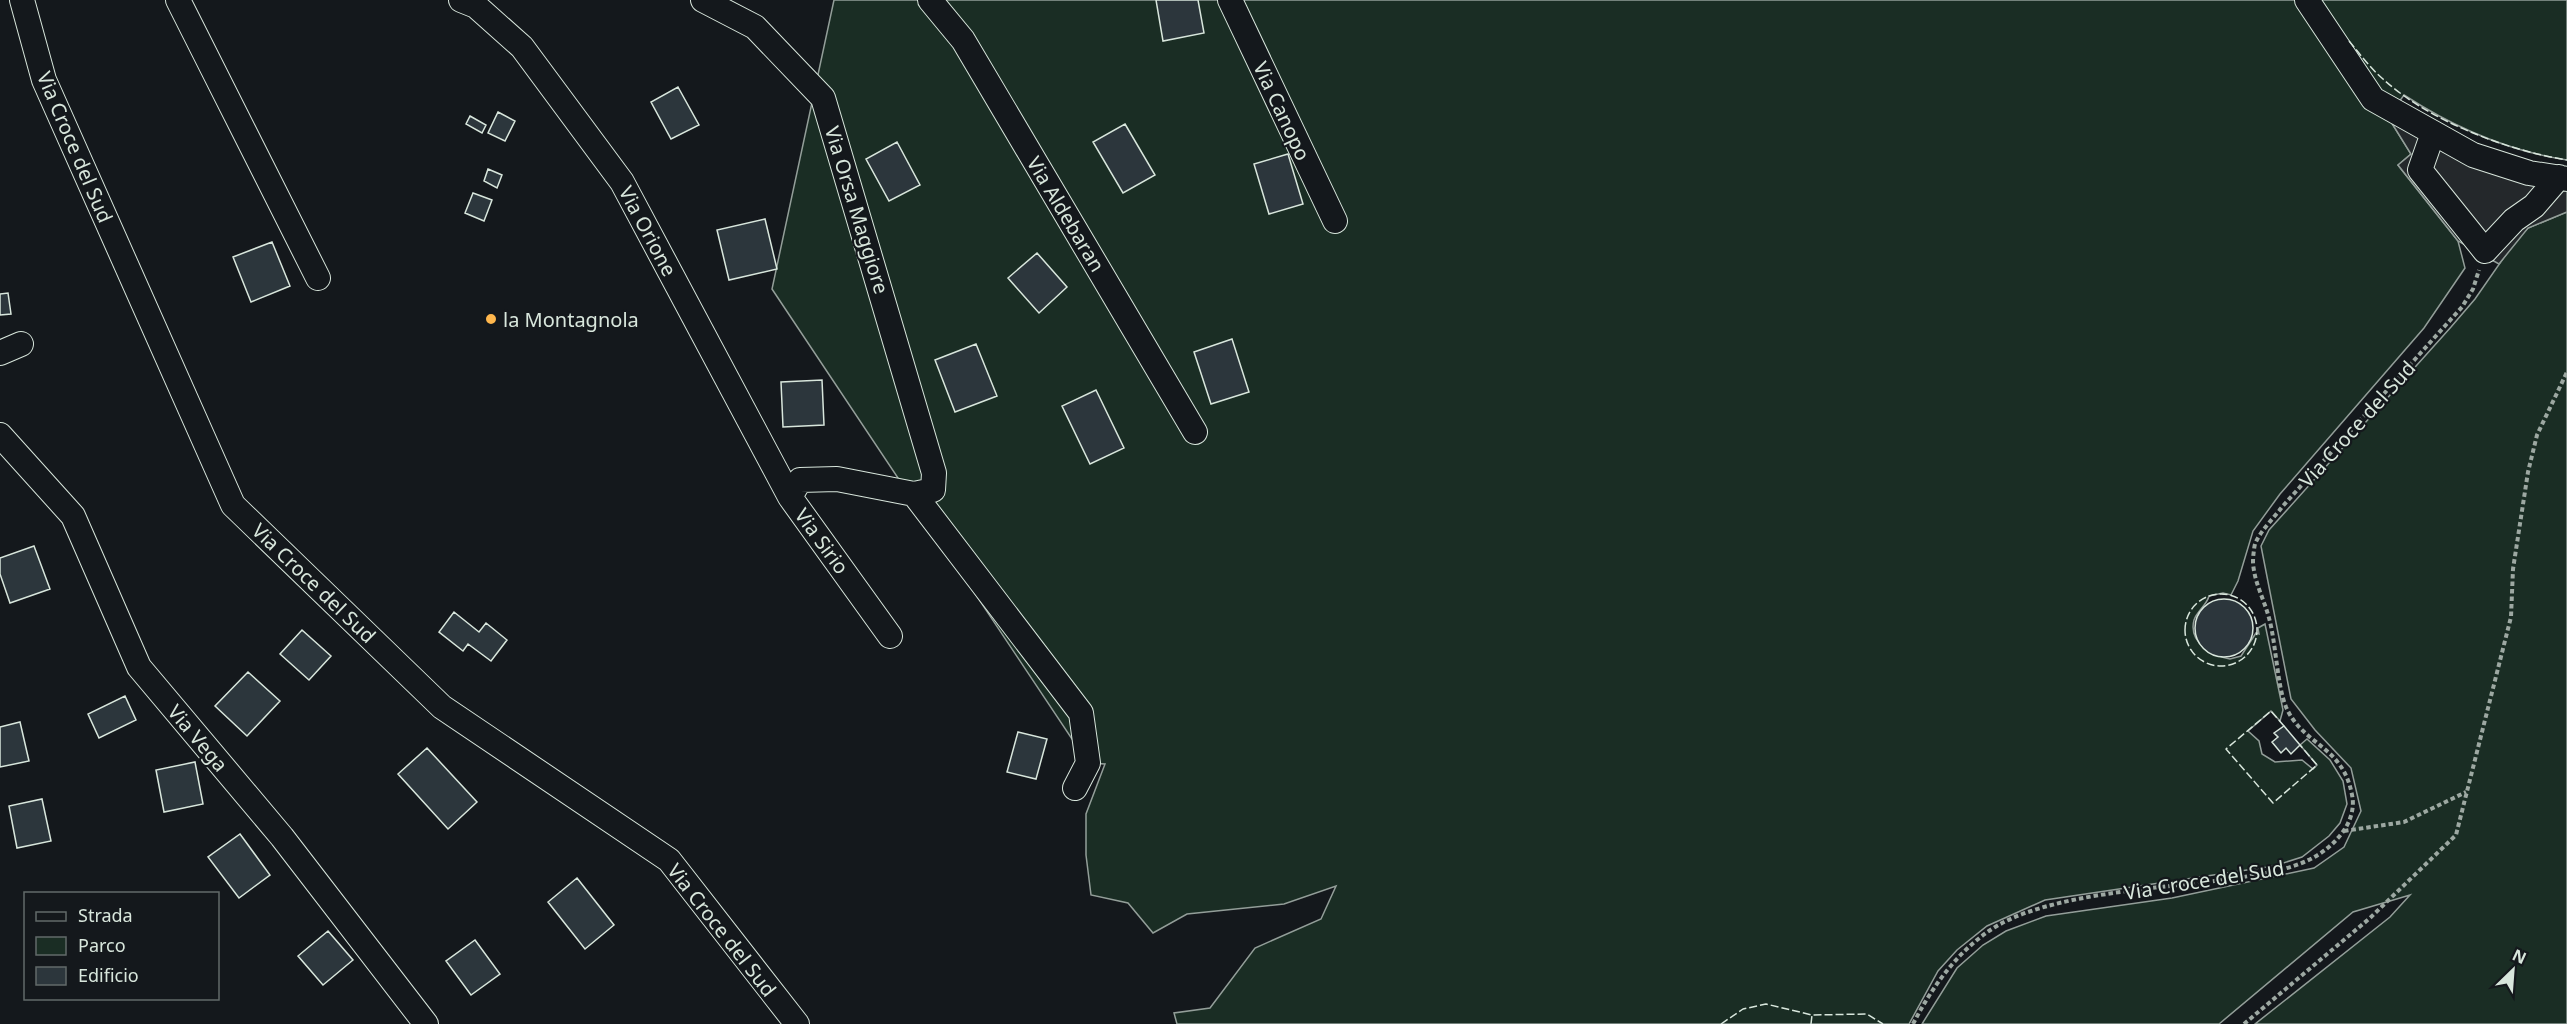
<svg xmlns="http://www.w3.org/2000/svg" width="2567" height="1024" viewBox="0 0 2567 1024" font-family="'Noto Sans',sans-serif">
	<rect width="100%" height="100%" fill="#14181c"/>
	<!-- green -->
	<path fill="#1a2d24" stroke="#939e99" stroke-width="1.5" d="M 834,0 L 2567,0 L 2567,160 C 2509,151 2453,127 2404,95 L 2388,117 L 2411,154 L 2398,165 L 2458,241 L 2465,268 L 2424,328 L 2280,494 L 2253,531 L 2238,581 L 2231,595 L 2223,593 L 2209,596 C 2207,605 2197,611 2194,620 C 2188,643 2213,656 2230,659 L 2241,656 L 2256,633 L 2259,634 L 2258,628 L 2265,624 L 2283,710 L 2280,721 L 2271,711 L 2248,731 L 2259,741 L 2262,754 L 2275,762 L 2302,760 L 2313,769 L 2317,765 L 2300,745 L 2307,739 L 2330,760 L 2343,781 L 2347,804 L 2340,823 L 2329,836 L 2302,857 L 2274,866 L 2045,900 L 1987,926 L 1957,950 L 1938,971 L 1909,1024 L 1177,1024 L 1174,1013 L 1210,1008 L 1255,948 L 1321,919 L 1336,886 L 1284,904 L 1187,914 L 1153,933 L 1128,903 L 1091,895 L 1086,855 L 1086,814 L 1105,764 L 1088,763 L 772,289 Z
		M 2567,212 L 2567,1024 L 2255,1024 L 2390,917 L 2410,895 L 2353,912 L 2219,1024 L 1922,1024 L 1957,968 L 1983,945 L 2006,931 L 2046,916 L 2172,898 L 2314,868 L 2344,847 L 2361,811 L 2351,768 L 2315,730 L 2291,699 L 2261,546 L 2269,530 L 2451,327 L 2475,299 L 2516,240 L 2528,228 Z"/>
	<!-- parking -->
	<path fill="#24282b" stroke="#939e99" stroke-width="1.5" d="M 2388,117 L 2567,186 L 2567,212 L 2528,228 L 2499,264 L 2458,241 L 2398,165 L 2411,154 Z"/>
	<!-- building -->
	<path fill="#2c363c" stroke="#d8e6dc" stroke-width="1.5" d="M 1156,0 L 1198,0 L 1204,33 L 1163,41 Z
		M 678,87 L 699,125 L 671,139 L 651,102 Z
		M 498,112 L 515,121 L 505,141 L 488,133 Z
		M 470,116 L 486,125 L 482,133 L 466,124 Z
		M 1125,124 L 1155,175 L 1123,193 L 1093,142 Z
		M 897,142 L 920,185 L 889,201 L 866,159 Z
		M 1288,154 L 1303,204 L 1269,214 L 1254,164 Z
		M 488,169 L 502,175 L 497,188 L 484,181 Z
		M 473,193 L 492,200 L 484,221 L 465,213 Z
		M 765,219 L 777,269 L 729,280 L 717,230 Z
		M 272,242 L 290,286 L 251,302 L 233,257 Z
		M 1037,253 L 1067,287 L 1039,313 L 1008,278 Z
		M 8,293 L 11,314 L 0,315 L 0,294 Z
		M 1232,339 L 1249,392 L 1211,404 L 1194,352 Z
		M 976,344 L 997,396 L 955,412 L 935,360 Z
		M 822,380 L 824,425 L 783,427 L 781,382 Z
		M 1096,390 L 1124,448 L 1090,464 L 1062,406 Z
		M 34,546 L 50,589 L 10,603 L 0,574 L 0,558 Z
		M2195 628a29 29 0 1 1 58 0a29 29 0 1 1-58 0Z
		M 454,612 L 479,632 L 486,623 L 507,640 L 491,661 L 468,644 L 463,651 L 439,632 Z
		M 302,630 L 331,656 L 309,680 L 280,654 Z
		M 248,672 L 280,701 L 247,736 L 215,706 Z
		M 125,696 L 136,720 L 99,738 L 88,714 Z
		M 20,722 L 29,761 L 0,767 L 0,727 Z
		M 2284,726 L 2300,745 L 2291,754 L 2286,748 L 2281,753 L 2272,742 L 2278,737 L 2274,733 Z
		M 1018,732 L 1047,739 L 1036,779 L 1007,772 Z
		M 427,748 L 477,802 L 448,829 L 398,774 Z
		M 195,762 L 203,804 L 164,812 L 156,770 Z
		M 42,799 L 51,841 L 17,848 L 9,806 Z
		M 240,834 L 270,875 L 239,898 L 208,857 Z
		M 577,878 L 614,925 L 585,949 L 548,902 Z
		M 328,931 L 353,960 L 323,985 L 298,956 Z
		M 475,940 L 500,974 L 471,995 L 446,961 Z"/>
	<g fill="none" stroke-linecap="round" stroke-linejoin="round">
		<!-- minor casing -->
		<g stroke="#d8e6dc" stroke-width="26">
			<path id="minor" d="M 22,0 L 44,80 L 233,505 L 442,707 L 669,860 L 797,1024
				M 178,0 L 318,278
				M 461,0 L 476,6 L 522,47 L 622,182 L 790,497
				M 703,0 L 755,27 L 823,98 L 934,473 L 933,490 L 914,494 L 837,479 L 800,480 L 790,497 L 890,636
				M 930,0 L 963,40 L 1195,432
				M 1230,0 L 1335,221
				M 2307,0 L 2373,99 L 2473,155 L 2529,173 L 2567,179
				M 2433,133 L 2420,170 L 2485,251 L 2514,220 L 2534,206 L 2559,177
				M 0,353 L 21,344
				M 0,435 L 73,516 L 139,667 L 282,837 L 426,1024
				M 914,494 L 1081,713 L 1088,763 L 1075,788"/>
		</g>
		<!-- path -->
		<path stroke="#9da8a2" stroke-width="4" stroke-dasharray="4.5 3" stroke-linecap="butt" d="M 2344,831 L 2404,822 L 2466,792
			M 1913,1024 C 1931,989 1954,956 1986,933 C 2046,889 2180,889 2255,875 C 2288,869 2320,862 2342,833 C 2350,823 2355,808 2352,795 C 2343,745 2303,746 2286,707 C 2277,685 2276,643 2269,618 C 2264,599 2254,582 2253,562 C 2253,557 2254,548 2255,544 C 2260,531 2274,518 2282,507 L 2462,307 L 2473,289 L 2479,270
			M 2244,1024 L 2370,918 L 2456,835 L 2511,617 L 2513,569 L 2528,472 L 2537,435 L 2567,372"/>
		<!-- minor -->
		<use href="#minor" stroke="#14181c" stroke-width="24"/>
		<!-- fence -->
		<path stroke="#d8e6dc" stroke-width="1.5" stroke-dasharray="8 3" stroke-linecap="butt" d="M 2349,41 C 2360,54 2370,68 2383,79 C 2429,121 2506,150 2567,160
			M2185 630a36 36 0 1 1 72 0a36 36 0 1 1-72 0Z
			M 2284,726 L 2271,711 L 2226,749 L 2273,803 L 2317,765 L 2300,745
			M 1721,1024 L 1743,1009 L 1766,1004 L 1812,1015 L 1867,1014 L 1883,1024
			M 1811,1024 L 1812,1015"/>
	</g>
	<!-- markers -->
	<circle fill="#ffb74d" stroke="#14181c" stroke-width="2" cx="491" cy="319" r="6"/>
	<g text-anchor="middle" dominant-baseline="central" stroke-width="4.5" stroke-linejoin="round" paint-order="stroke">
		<!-- street labels -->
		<g font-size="20" fill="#d8e6dc" stroke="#14181c">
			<text transform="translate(1282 111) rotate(65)">Via Canopo</text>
			<text transform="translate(75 147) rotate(67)">Via Croce del Sud</text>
			<text transform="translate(857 210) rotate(73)">Via Orsa Maggiore</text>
			<text transform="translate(1066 214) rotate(59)">Via Aldebaran</text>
			<text transform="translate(648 231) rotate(62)">Via Orione</text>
			<text transform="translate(2357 424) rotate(-48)">Via Croce del Sud</text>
			<text transform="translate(822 541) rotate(54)">Via Sirio</text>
			<text transform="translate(314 583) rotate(44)">Via Croce del Sud</text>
			<text transform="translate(198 738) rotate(50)">Via Vega</text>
			<text transform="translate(2204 880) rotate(-9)">Via Croce del Sud</text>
			<text transform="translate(722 930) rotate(52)">Via Croce del Sud</text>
		</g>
		<!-- poi labels -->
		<g font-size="20" fill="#d8e6dc" stroke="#14181c" text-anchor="start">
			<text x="503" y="319">la Montagnola</text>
		</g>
	</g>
	<!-- legend -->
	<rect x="24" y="892" width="195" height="108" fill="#14181c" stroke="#626a69" stroke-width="1.5"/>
	<rect x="36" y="912" width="30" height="9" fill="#14181c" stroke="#626a69" stroke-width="1.5"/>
	<text x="78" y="922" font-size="18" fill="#d8e6dc">Strada</text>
	<rect x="36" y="937" width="30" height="18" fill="#1a2d24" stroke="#626a69" stroke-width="1.5"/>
	<text x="78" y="952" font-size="18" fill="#d8e6dc">Parco</text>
	<rect x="36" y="967" width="30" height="18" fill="#2c363c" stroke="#626a69" stroke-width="1.5"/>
	<text x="78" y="982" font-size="18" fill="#d8e6dc">Edificio</text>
	<!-- north arrow -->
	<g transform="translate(2513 970) rotate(25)" stroke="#14181c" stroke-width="4.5" paint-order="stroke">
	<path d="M0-4.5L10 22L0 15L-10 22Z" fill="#d8e6dc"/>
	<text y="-9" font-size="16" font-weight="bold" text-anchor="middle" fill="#d8e6dc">N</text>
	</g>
</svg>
